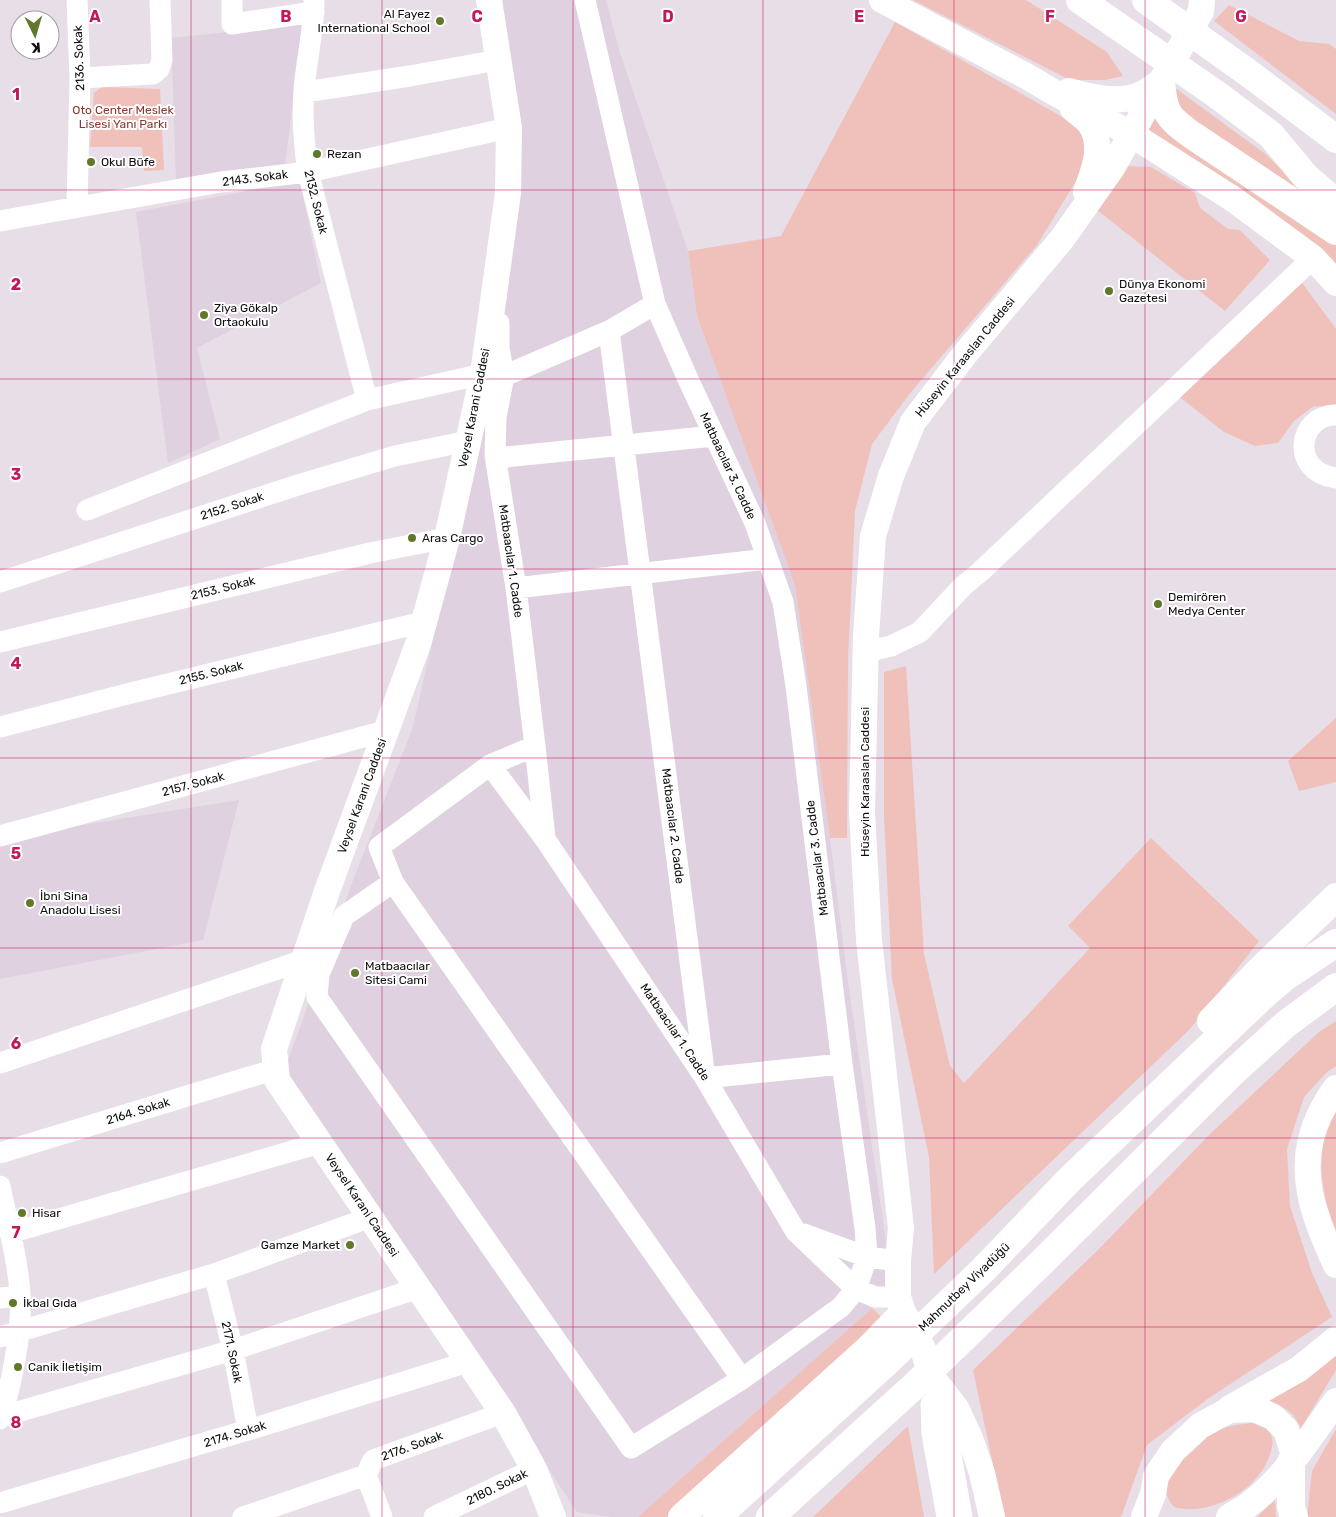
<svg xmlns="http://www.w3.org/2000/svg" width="1336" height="1517" viewBox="0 0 1336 1517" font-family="Rubik,sans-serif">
	<rect width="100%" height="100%" fill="#e7dee7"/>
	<!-- built -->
	<path fill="#dfd1e0" d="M 500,0 L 606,0 L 620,53 L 688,251 L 697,316 L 795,585 L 830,838 L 848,982 L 893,1289 L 638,1517 L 611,1517 L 577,1512 L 285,1069 L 352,883 L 413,727 L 483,415 L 518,127 Z
		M 303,24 L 285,164 L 176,179 L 171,38 Z
		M 300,181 L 321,283 L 197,348 L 220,439 L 168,463 L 136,212 Z
		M 239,800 L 203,940 L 0,979 L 0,844 L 57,829 Z"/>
	<!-- green -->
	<path fill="#efc1ba" d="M 913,0 L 1026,0 L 1107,52 L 1123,76 L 1105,80 L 1070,80 Z
		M 1229,5 L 1299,41 L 1329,44 L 1336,49 L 1336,114 L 1214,21 Z
		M 895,22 L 1080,127 L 1089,148 L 1084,168 L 1037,245 L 911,392 L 872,444 L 855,511 L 848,660 L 847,838 L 830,838 L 795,585 L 697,316 L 688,251 L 781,236 Z
		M 1167,82 L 1264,153 L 1325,209 L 1173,109 Z
		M 102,87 L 160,89 L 164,170 L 144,171 L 142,147 L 90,147 L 94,93 Z
		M 1154,112 L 1336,242 L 1336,272 L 1143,129 Z
		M 1125,166 L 1151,167 L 1195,193 L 1200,208 L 1228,229 L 1240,230 L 1270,260 L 1225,311 L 1097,210 Z
		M 1300,280 L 1336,329 L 1336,408 L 1314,406 L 1294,421 L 1278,443 L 1255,446 L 1224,432 L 1177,395 Z
		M 906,666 L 924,954 L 950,1066 L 964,1083 L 1090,948 L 1068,926 L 1151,838 L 1259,941 L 1190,1029 L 934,1274 L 929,1157 L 892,979 L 884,816 L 884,672 Z
		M 1336,718 L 1336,782 L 1299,791 L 1288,761 Z
		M 1336,1021 L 1336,1066 L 1327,1072 L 1304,1097 L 1287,1149 L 1290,1206 L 1312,1273 L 1332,1317 L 1206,1400 L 1147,1445 L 1121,1517 L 1004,1517 L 973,1370 L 1098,1250 L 1210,1134 L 1319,1032 Z
		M 1336,1109 L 1336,1230 C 1323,1200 1317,1166 1325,1134 C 1327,1125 1332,1117 1336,1109 Z
		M 872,1308 L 886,1321 L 672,1517 L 638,1517 Z
		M 1336,1354 L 1336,1370 L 1301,1428 C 1293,1411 1286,1408 1269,1400 Z
		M 1252,1423 C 1259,1426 1268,1427 1271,1435 C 1274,1441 1272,1448 1270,1454 C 1260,1489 1211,1517 1174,1507 C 1149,1481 1193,1440 1217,1430 C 1228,1426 1241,1424 1252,1423 Z
		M 908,1426 L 924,1517 L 813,1517 Z
		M 1336,1429 L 1336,1517 L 1307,1517 L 1312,1471 Z
		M 1275,1500 L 1276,1517 L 1257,1517 Z"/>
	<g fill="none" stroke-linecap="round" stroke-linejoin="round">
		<!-- minor -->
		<path stroke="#fff" stroke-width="21" d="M 232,0 L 232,24 L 314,12
			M 314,0 C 314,24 309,48 306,72 C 301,105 303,139 308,172 L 367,400
			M 585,0 L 655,304 L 687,377 L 755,523 L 783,602 L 796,686 L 842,1064 L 865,1228 L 867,1257 L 856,1289 L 841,1307 L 742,1379 L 631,1448 L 317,997 L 319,974 L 344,916 L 393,882 L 742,1379
			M 80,78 L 153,74 L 159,69 L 162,60 L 160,0
			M 305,92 L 410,76 L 498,60
			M 77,206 L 80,78 L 77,0
			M 0,221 L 221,182 L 308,172 L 509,128
			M 499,323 L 499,348 L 504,376 L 496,417 L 495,455 L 516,588 L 535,746 L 545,838
			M 609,331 L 705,1078 L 842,1064
			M 504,376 L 609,331 L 655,304
			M 1336,415 C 1299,414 1288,471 1336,478
			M 496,458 L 714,436
			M 87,510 L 367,400 L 483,374
			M 0,582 L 301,484 L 395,456 L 468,441
			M 516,588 L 767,559
			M 0,642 L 370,553 L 447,538
			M 866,652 L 891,646 L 920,632 L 963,586 L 980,572 L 1313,258
			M 0,727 L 127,694 L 423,622
			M 535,746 L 490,765 L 545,839 L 705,1078 L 796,1232 L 856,1289 L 875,1297 L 898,1297
			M 0,836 L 385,731
			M 393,882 L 379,847 L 490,765
			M 0,1063 L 304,960
			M 0,1153 L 276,1069
			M 0,1186 C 7,1222 18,1258 20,1295 C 23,1327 11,1389 0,1419
			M 10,1233 L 320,1143
			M 804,1234 L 867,1257 L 898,1261
			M 214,1274 L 233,1350 L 248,1430
			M 0,1298 L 20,1296
			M 0,1337 L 214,1274 L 371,1217
			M 934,1386 L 944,1415 L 962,1517
			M 931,1404 L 932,1434 L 947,1517
			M 0,1417 L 233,1350 L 418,1288
			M 366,1475 L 382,1517
			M 0,1503 L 248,1430 L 468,1362
			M 243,1517 L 366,1475 L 373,1460 L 503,1413
			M 434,1517 L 534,1469"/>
		<!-- major -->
		<path stroke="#fff" stroke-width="26" d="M 489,0 L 509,128 L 508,193 L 483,374 L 447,538 L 418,644 L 327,891 L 274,1049 L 277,1080 L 503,1413 L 534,1469 L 553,1517
			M 882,0 L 1028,77 L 1055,93 L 1131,134 L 1233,199 L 1313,258 L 1336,283
			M 1069,91 C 1092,98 1122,105 1144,93 C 1150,90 1155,85 1161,82
			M 1073,109 C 1080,115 1089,120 1093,129 C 1103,149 1093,173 1086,192
			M 1336,1088 C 1329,1096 1325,1105 1320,1114 C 1294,1167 1313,1215 1336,1265
			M 1230,1408 L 1299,1369 L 1336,1339
			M 681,1517 L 866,1350 L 903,1312
			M 992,1517 L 982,1473 L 970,1438 L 956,1408 L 931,1376 L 923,1349 L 903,1312 L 898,1297 L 898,1261 L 901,1228 L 869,940 L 862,812 L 866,636 L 873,536 L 891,476 L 913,422 L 965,354 L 1062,239 L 1112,168 L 1201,11 L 1202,0
			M 1144,1517 L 1153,1494 L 1156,1476 L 1173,1451 L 1200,1426 L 1229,1410 L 1255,1409 L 1273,1417 L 1286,1430 L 1295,1458
			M 1229,1517 C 1237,1512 1245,1508 1252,1502 C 1287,1475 1311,1436 1336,1401"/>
		<!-- highway -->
		<path stroke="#fff" stroke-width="28" d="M 1080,0 L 1216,94 L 1271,135 L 1305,176 L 1336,203
			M 1146,0 L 1247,72 L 1336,139
			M 1161,82 C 1164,113 1167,117 1192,135 L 1336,231
			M 1211,1021 L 1263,967 L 1336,897
			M 1291,1462 L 1291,1507 L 1294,1517
			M 717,1517 L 888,1361 L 983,1270 L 1070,1179 L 1266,993 L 1285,977 L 1336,943
			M 770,1517 L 913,1387 L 1038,1266 L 1231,1074 L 1286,1024 L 1336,987"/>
	</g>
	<!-- grid -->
	<path fill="none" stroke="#c2185b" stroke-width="1" stroke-opacity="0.55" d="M 191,0 L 191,1517M 382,0 L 382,1517M 573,0 L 573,1517M 763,0 L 763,1517M 954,0 L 954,1517M 1145,0 L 1145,1517M 0,190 L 1336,190M 0,379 L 1336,379M 0,569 L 1336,569M 0,758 L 1336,758M 0,948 L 1336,948M 0,1138 L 1336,1138M 0,1327 L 1336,1327"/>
	<!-- markers -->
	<g fill="#61782a" stroke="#fff" stroke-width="2">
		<circle cx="440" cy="21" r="5"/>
		<circle cx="317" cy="154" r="5"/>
		<circle cx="91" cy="162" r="5"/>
		<circle cx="1109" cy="291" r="5"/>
		<circle cx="204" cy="315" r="5"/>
		<circle cx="412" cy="538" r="5"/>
		<circle cx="1158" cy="604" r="5"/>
		<circle cx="30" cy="903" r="5"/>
		<circle cx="355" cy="973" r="5"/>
		<circle cx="22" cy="1213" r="5"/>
		<circle cx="350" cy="1245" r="5"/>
		<circle cx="13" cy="1303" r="5"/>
		<circle cx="18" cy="1367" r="5"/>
	</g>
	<g text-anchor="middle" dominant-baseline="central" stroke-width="4" stroke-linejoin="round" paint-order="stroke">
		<!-- poi labels -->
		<g font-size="12" fill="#110e11" stroke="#fff" text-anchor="start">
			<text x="430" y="14" text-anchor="end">Al Fayez<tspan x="430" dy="14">International School</tspan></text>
			<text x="327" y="154">Rezan</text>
			<text x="101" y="162">Okul Büfe</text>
			<text x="1119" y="284">Dünya Ekonomi<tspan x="1119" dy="14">Gazetesi</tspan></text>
			<text x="214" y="308">Ziya Gökalp<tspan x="214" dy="14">Ortaokulu</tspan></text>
			<text x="422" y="538">Aras Cargo</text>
			<text x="1168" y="597">Demirören<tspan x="1168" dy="14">Medya Center</tspan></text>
			<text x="40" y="896">İbni Sina<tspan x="40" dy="14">Anadolu Lisesi</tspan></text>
			<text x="365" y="966">Matbaacılar<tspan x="365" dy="14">Sitesi Cami</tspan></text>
			<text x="32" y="1213">Hisar</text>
			<text x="340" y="1245" text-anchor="end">Gamze Market</text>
			<text x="23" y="1303">İkbal Gıda</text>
			<text x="28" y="1367">Canik İletişim</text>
		</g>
		<!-- street labels -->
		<g font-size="12" fill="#110e11" stroke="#fff">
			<text transform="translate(79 58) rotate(-92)">2136. Sokak</text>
			<text transform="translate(255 178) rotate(-7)">2143. Sokak</text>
			<text transform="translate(316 202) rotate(76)">2132. Sokak</text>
			<text transform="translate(965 357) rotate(-51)">Hüseyin Karaaslan Caddesi</text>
			<text transform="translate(474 408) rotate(-79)">Veysel Karani Caddesi</text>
			<text transform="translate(728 466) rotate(65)">Matbaacılar 3. Cadde</text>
			<text transform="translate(232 506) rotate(-18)">2152. Sokak</text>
			<text transform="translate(511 561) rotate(82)">Matbaacılar 1. Cadde</text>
			<text transform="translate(223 588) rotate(-14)">2153. Sokak</text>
			<text transform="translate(211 673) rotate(-14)">2155. Sokak</text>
			<text transform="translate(865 782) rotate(-90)">Hüseyin Karaaslan Caddesi</text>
			<text transform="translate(193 784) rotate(-15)">2157. Sokak</text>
			<text transform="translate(362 796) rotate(-70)">Veysel Karani Caddesi</text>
			<text transform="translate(673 826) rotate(83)">Matbaacılar 2. Cadde</text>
			<text transform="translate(817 858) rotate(-97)">Matbaacılar 3. Cadde</text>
			<text transform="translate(675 1032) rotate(56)">Matbaacılar 1. Cadde</text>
			<text transform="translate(138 1111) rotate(-17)">2164. Sokak</text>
			<text transform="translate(362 1205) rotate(56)">Veysel Karani Caddesi</text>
			<text transform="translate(964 1287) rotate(-44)">Mahmutbey Viyadüğü</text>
			<text transform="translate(232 1352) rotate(78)">2171. Sokak</text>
			<text transform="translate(235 1434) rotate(-17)">2174. Sokak</text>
			<text transform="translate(412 1446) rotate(-20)">2176. Sokak</text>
			<text transform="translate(497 1487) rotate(-26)">2180. Sokak</text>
		</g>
		<!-- park labels -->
		<g font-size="12" fill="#8b372f" stroke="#fff">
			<text x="123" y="110">Oto Center Meslek<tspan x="123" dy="14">Lisesi Yanı Parkı</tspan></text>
		</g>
	</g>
	<g font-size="16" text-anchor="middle" font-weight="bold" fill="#c2185b" stroke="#fff" stroke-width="4" stroke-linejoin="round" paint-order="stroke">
		<text x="95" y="22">A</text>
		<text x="286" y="22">B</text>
		<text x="477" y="22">C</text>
		<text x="668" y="22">D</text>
		<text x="859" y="22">E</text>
		<text x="1050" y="22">F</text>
		<text x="1241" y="22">G</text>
		<text x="16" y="100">1</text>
		<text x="16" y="290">2</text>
		<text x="16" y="480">3</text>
		<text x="16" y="669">4</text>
		<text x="16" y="859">5</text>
		<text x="16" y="1049">6</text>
		<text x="16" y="1238">7</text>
		<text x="16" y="1428">8</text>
	</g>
	<!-- north arrow -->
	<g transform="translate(35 35) rotate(175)"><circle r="24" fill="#ffffff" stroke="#a09fa0"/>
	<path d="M0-4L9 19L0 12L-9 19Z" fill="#61782a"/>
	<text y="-8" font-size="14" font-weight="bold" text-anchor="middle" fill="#110e11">K</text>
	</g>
</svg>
